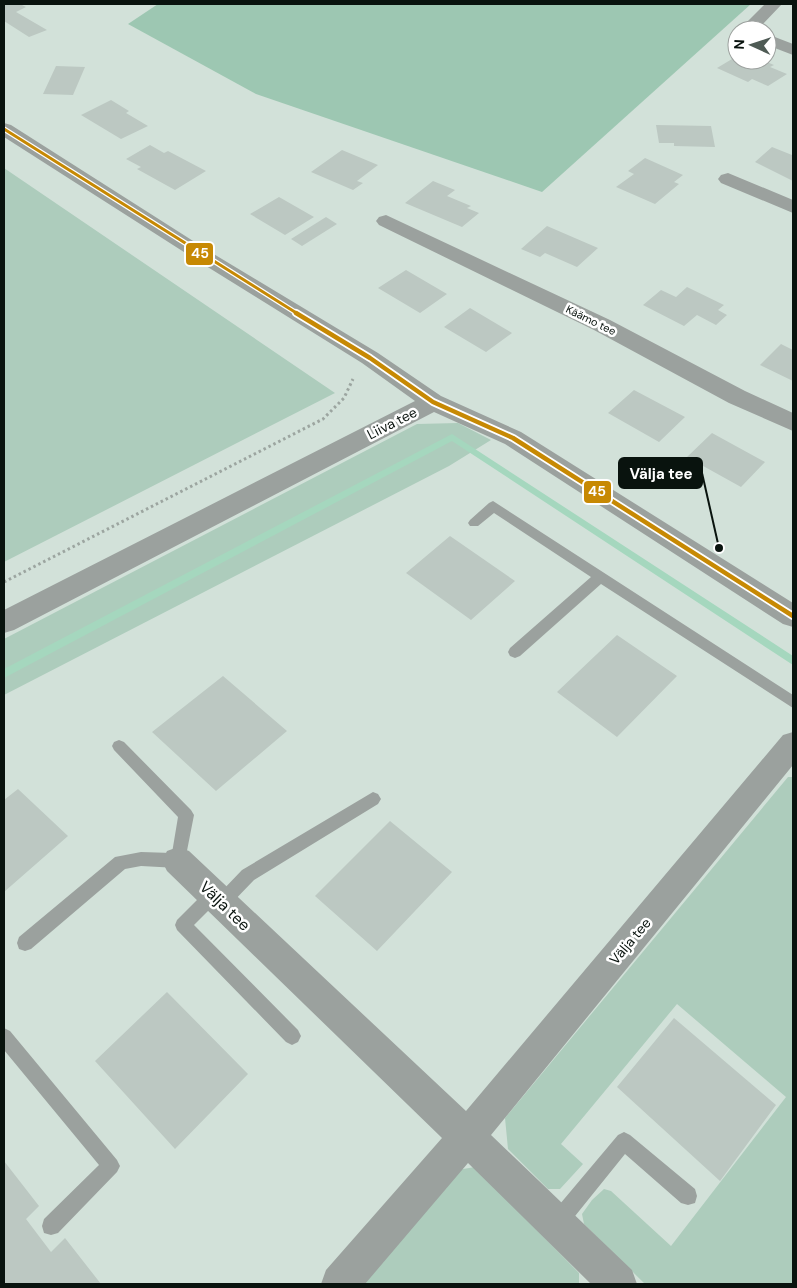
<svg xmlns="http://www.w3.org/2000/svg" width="797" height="1288" viewBox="0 0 797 1288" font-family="'DM Sans',sans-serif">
	<rect width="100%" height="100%" fill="#d2e1d9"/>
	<!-- green -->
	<path fill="#adccbc" d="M 4,168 L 335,393 L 4,562 Z
		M 458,423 L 491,440 L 449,466 L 4,695 L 4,639 L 417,424 Z
		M 788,777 L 793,777 L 793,1284 L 645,1284 L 584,1224 L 582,1214 L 592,1200 L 604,1189 L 611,1191 L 671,1246 L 786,1097 L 677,1004 L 561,1144 L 583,1164 L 560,1189 L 548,1189 L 508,1149 L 505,1118 Z
		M 475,1167 L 579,1273 L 579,1284 L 359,1284 L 451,1171 Z"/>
	<!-- forest -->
	<path fill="#9dc7b2" d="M 158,4 L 751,4 L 542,192 L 256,94 L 128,24 Z"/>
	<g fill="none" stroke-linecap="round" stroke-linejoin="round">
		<!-- stream -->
		<path fill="#a5d7be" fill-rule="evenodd" d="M 452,434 L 793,656 L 793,665 L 452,441 L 4,678 L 4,669 Z"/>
	</g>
	<!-- building -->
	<path fill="#bcc8c2" d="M 4,4 L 20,4 L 26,7 L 16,12 L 47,30 L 29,37 L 4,21 Z
		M 737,56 L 737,60 L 762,60 L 774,65 L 770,67 L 787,74 L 768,86 L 752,79 L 748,82 L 717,68 Z
		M 56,66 L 85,67 L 73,95 L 43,94 Z
		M 111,100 L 129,111 L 126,113 L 148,126 L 121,139 L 81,115 Z
		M 656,125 L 711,126 L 715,147 L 674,146 L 674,143 L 659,143 Z
		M 150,145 L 164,153 L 168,151 L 206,171 L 175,190 L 137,169 L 141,167 L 126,159 Z
		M 772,147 L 792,155 L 793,154 L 793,181 L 755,162 Z
		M 342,150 L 378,165 L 357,181 L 363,183 L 353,190 L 311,172 Z
		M 645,158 L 683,175 L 674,182 L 679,184 L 655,204 L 616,187 L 634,174 L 628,171 Z
		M 433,181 L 455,190 L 447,196 L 471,206 L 467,208 L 479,213 L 462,227 L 405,203 Z
		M 279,197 L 314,217 L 285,235 L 250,214 Z
		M 326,217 L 337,224 L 302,246 L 291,239 Z
		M 547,226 L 598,248 L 577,267 L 545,253 L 540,257 L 521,249 Z
		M 406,270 L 447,294 L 420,313 L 378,288 Z
		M 687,287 L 724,305 L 718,310 L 727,315 L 716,325 L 697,315 L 684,326 L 643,305 L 661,290 L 676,297 Z
		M 470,308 L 512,333 L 486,352 L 444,327 Z
		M 781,344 L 793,350 L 793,381 L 760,365 Z
		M 634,390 L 685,417 L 659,442 L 608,413 Z
		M 712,433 L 765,462 L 741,487 L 687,457 Z
		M 450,536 L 515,581 L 471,620 L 406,573 Z
		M 617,635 L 677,676 L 617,737 L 557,692 Z
		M 223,676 L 287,731 L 216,791 L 152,732 Z
		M 18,789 L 68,836 L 4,892 L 4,800 Z
		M 390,821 L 452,872 L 377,951 L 315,896 Z
		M 167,992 L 248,1074 L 175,1149 L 95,1061 Z
		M 674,1018 L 776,1105 L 720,1181 L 617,1087 Z
		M 4,1161 L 39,1206 L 26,1219 L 51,1252 L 65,1238 L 101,1284 L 4,1284 Z"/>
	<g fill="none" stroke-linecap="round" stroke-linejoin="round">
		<!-- path -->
		<path stroke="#9ca5a0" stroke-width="3" stroke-dasharray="2.5 3" stroke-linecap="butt" d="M 4,582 L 323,419 L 344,398 L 353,379"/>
		<!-- lane -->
		<path fill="#9ba19e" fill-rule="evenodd" d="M 493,501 L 793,695 L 793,708 L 601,584 L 520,656 L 515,658 L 510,656 L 508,652 L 510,648 L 591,577 L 494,513 L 478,526 L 470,526 L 468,523 L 470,520 L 489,503 Z
			M 119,740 L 124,742 L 191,810 L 194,815 L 184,866 L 178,868 L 141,866 L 125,869 L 31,949 L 25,951 L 19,949 L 17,943 L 19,937 L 115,857 L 141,852 L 172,853 L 178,817 L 114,750 L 112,746 L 114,742 Z
			M 373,792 L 378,794 L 381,799 L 378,804 L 254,880 L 227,908 L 221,911 L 215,908 L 214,905 L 194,925 L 298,1030 L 301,1036 L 298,1042 L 292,1045 L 286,1042 L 177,930 L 175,925 L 177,920 L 207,890 L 213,888 L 219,890 L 220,893 L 242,870 Z
			M 4,1028 L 10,1031 L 117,1160 L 120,1166 L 117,1172 L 58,1233 L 51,1235 L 44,1233 L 42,1226 L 44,1219 L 99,1165 L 4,1050 Z
			M 624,1132 L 630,1135 L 695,1189 L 697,1196 L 695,1203 L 688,1205 L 681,1203 L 625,1154 L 563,1231 L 556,1233 L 549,1231 L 547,1224 L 549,1217 L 618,1135 Z"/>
		<!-- street -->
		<path fill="#9ba19e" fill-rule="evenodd" d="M 765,4 L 782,4 L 761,26 L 762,30 L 746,30 L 744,25 Z
			M 767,34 L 793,44 L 793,55 L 767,45 Z
			M 4,123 L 11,125 L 212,253 L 378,353 L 441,396 L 521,432 L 793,603 L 793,627 L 783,624 L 505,444 L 434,412 L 14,630 L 4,633 L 4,610 L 415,401 L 362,363 L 198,261 L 4,137 Z
			M 728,173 L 793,200 L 793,213 L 721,183 L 718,179 L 721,175 Z
			M 386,215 L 610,320 L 745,391 L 793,413 L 793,431 L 729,403 L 594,330 L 379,225 L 376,221 L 379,217 Z
			M 793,732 L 793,765 L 491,1135 L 632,1270 L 637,1284 L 591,1284 L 468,1163 L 365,1284 L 321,1284 L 326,1270 L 442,1138 L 167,871 L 162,861 L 167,851 L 178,847 L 189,851 L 466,1111 L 783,735 Z"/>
		<!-- bus-1-far1 casing -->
		<g stroke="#fff" stroke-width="5.5">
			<path id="bus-1-far1" d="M 4,129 L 298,314"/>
		</g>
		<!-- bus-1 casing -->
		<g stroke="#fff" stroke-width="8">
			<path id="bus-1" d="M 296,313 L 370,358 L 433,402 L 513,438 L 793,616"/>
		</g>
		<!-- bus-1-far1 -->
		<use href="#bus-1-far1" stroke="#c78903" stroke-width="3"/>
		<!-- bus-1 -->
		<use href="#bus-1" stroke="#c78903" stroke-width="4.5"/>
	</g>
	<g text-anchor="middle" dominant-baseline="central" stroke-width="5" stroke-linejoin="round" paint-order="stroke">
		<!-- far-street labels -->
		<g font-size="11" fill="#09130e" stroke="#fff">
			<text transform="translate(591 320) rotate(26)">Käämo tee</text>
		</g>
		<!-- street labels -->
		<g font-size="14" fill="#09130e" stroke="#fff">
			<text transform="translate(392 423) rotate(-27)">Liiva tee</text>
			<text transform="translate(630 941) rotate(-50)">Välja tee</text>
		</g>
		<!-- near-street labels -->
		<g font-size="16" fill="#09130e" stroke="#fff">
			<text transform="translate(225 906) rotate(44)">Välja tee</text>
		</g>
	</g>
	<!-- callouts -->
	<path fill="none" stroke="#09130e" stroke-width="2" d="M719 548L702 473"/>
	<circle fill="#09130e" stroke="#fff" stroke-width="2" cx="719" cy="548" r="5"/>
	<rect fill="#09130e" stroke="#09130e" stroke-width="2" x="619" y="458" width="83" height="30" rx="5"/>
	<g font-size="15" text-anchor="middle" font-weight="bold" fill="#fff">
		<text x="661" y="479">Välja tee</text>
	</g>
	<g stroke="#fff" stroke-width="2">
		<rect x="185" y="242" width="29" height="24" rx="5" fill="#c78903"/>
		<rect x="583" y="480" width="29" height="24" rx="5" fill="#c78903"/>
	</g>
	<g font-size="14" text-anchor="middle" font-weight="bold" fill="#fff">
		<text x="200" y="258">45</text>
		<text x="597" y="496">45</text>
	</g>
	<!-- border -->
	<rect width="797" height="1288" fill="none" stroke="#09130e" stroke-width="10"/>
	<!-- north arrow -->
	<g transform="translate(752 45) rotate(273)"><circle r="24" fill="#ffffff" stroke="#9da19f"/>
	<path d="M0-4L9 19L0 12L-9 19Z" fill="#4f5b55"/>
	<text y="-8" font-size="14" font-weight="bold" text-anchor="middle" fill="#09130e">N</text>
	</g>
</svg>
